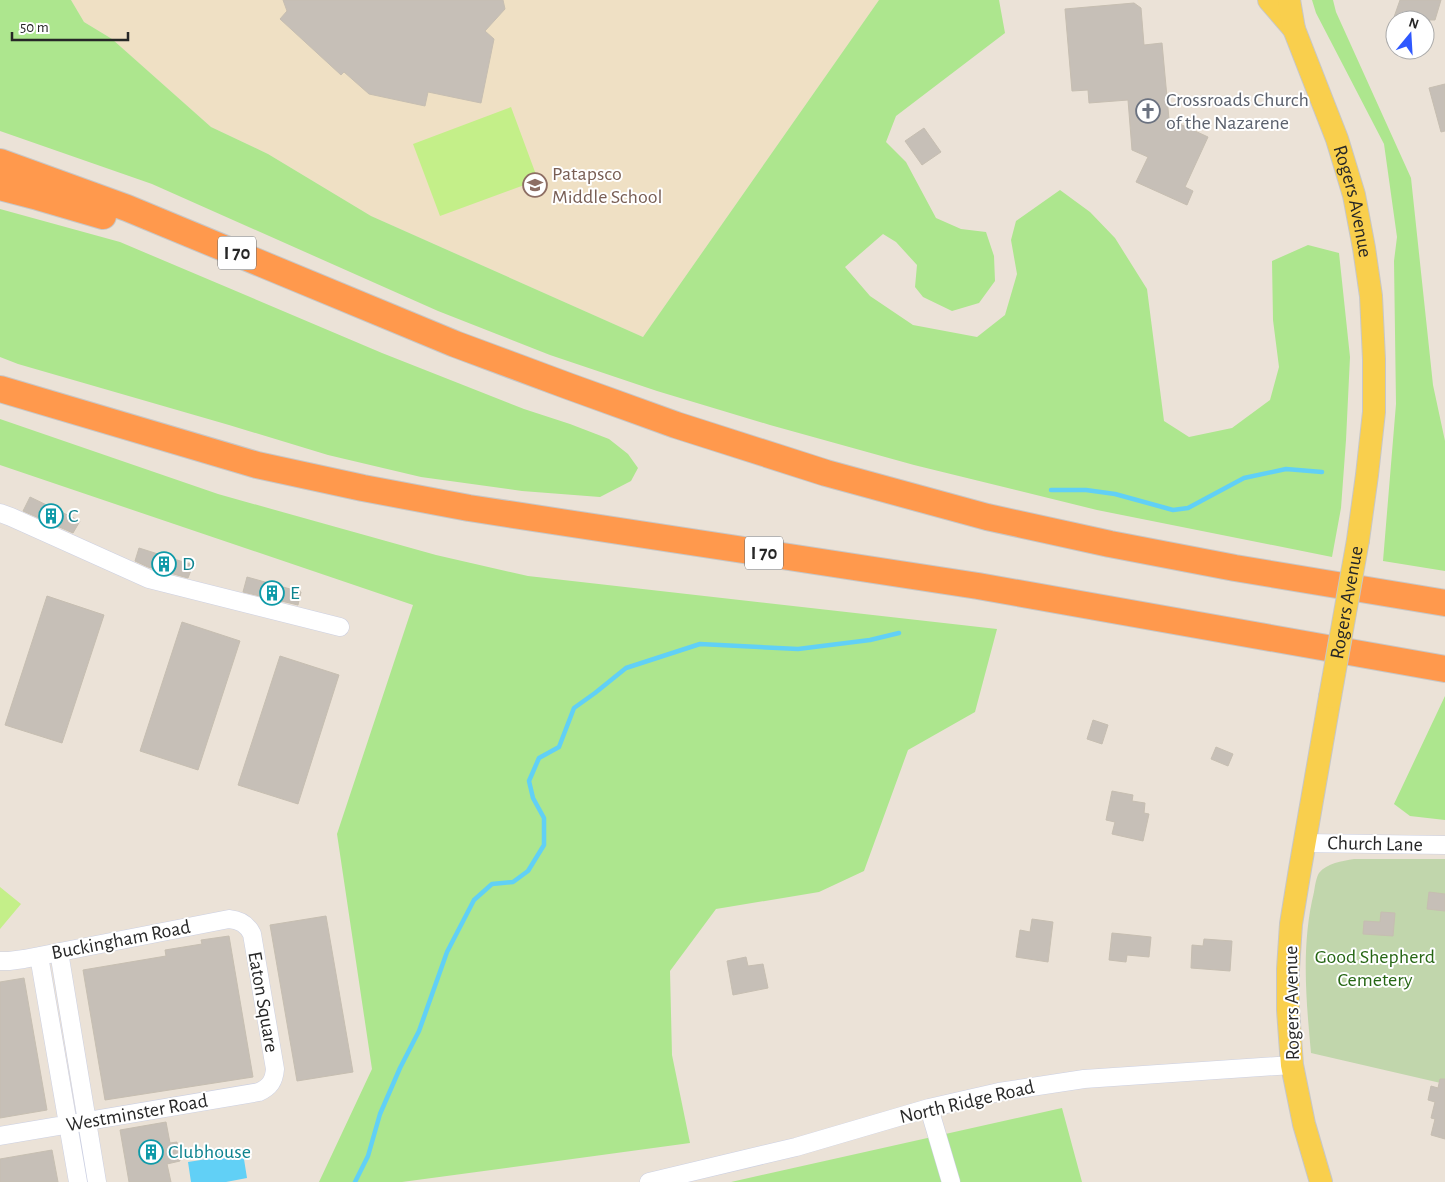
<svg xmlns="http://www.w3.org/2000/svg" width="1445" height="1182" viewBox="0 0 1445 1182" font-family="'Alegreya Sans',sans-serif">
	<rect width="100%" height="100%" fill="#ebe2d7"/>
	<!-- education -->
	<path fill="#efe0c4" d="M 71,0 L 879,0 L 643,337 L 371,216 L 268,154 L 211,127 L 112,39 L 84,22 Z"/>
	<!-- green -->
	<path fill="#ade68e" d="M 0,0 L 71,0 L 84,22 L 112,39 L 211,127 L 268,154 L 371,216 L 643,337 L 879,0 L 999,0 L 1005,33 L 896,116 L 886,142 L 906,162 L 936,218 L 961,229 L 986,232 L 994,256 L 995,281 L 979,303 L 952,311 L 923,297 L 915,287 L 917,265 L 896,242 L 883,234 L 845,267 L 870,296 L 913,325 L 977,337 L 1005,315 L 1017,274 L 1011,240 L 1016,221 L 1060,190 L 1090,212 L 1115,238 L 1147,289 L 1164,421 L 1189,437 L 1232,428 L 1270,400 L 1279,367 L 1273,320 L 1272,261 L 1308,245 L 1339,253 L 1350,357 L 1346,440 L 1341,508 L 1332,557 L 1097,510 L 914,465 L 770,425 L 657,391 L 550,355 L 438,311 L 152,184 L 0,131 Z
		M 1312,0 L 1333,0 L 1336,12 L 1411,178 L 1433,385 L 1445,441 L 1445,571 L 1383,561 L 1396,404 L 1394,261 L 1397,237 L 1384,144 L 1316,13 Z
		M 0,209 L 120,242 L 382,353 L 524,409 L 570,424 L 609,439 L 628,454 L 638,468 L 631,481 L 600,497 L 522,491 L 421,477 L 328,455 L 229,425 L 18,364 L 0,357 Z
		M 0,419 L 218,494 L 436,555 L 528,576 L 997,629 L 975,712 L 908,750 L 864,871 L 819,892 L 716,909 L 670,971 L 672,1055 L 690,1143 L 402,1182 L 319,1182 L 372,1069 L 337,834 L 413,605 L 0,465 Z
		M 1445,696 L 1445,820 L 1410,816 L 1394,804 Z
		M 1062,1108 L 1082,1182 L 731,1182 Z"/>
	<!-- cemetery -->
	<path fill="#c1d6ac" d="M 1354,859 L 1445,859 L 1445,1084 L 1311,1053 C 1306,999 1301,945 1314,892 C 1315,886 1316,878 1319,873 C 1327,863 1342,861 1354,859 Z"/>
	<!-- pitch -->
	<path fill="#c4ef89" d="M 511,107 L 538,180 L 440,216 L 413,144 Z
		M 0,887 L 21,904 L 0,929 Z"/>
	<!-- water -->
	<path fill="#61d0f6" d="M 211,1149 C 217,1149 219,1151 222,1156 L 243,1153 L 247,1178 L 226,1182 L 191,1182 L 188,1162 L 207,1159 L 208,1152 Z"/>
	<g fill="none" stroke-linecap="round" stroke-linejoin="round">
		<!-- stream -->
		<path stroke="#61d0f6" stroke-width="4.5" d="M 1051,490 L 1086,490 L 1115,494 L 1173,510 L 1188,508 L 1244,478 L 1286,469 L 1322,472
			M 355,1182 L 368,1156 L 380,1114 L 400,1068 L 419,1031 L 447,952 L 474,900 L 492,884 L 513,882 L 528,871 L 544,845 L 544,818 L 533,798 L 529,781 L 539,758 L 559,747 L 574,708 L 595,693 L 626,668 L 700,644 L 798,649 L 870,640 L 899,633"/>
	</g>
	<!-- building -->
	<path fill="#c6bfb7" stroke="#c6beb1" d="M 283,0 L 503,0 L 505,9 L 485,31 L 494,39 L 481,103 L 428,92 L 425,106 L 369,94 L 344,72 L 341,75 L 280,19 L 287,11 Z
		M 1400,0 L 1441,0 L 1435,20 L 1393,20 Z
		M 1134,3 L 1141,8 L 1144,45 L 1162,43 L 1169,119 L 1208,137 L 1185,187 L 1193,191 L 1187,205 L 1136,182 L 1148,157 L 1132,150 L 1128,100 L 1089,103 L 1088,90 L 1072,91 L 1065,9 Z
		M 1445,84 L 1445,131 L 1441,132 L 1429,88 Z
		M 924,128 L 941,152 L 922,165 L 905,141 Z
		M 30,497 L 80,521 L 73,533 L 23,511 Z
		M 139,548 L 193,565 L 188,578 L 148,567 L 135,561 Z
		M 247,577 L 301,592 L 298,605 L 243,592 Z
		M 47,596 L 104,615 L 62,743 L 5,725 Z
		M 182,622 L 240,641 L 198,770 L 140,751 Z
		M 280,656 L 339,675 L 298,804 L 238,785 Z
		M 1093,720 L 1108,725 L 1102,744 L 1087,739 Z
		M 1216,747 L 1233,754 L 1228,766 L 1211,759 Z
		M 1112,791 L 1133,795 L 1132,801 L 1145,803 L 1144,813 L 1149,814 L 1143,841 L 1112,834 L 1115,822 L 1106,820 Z
		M 1429,892 L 1445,894 L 1445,911 L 1427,909 Z
		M 1381,912 L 1395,913 L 1393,936 L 1363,934 L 1364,921 L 1380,922 Z
		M 326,916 L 353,1072 L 297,1081 L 270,925 Z
		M 1032,919 L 1053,922 L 1048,962 L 1016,957 L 1020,930 L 1030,932 Z
		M 1112,933 L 1151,937 L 1149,957 L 1127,955 L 1126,962 L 1109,960 Z
		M 229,936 L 253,1077 L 105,1100 L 83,970 L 166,956 L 165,950 L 202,944 L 201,940 Z
		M 1204,939 L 1232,941 L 1230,971 L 1191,968 L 1192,945 L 1203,946 Z
		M 746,957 L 748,966 L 763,964 L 768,988 L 733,995 L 727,961 Z
		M 24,978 L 47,1110 L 0,1118 L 0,982 Z
		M 1440,1079 L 1445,1079 L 1445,1139 L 1431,1135 L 1435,1119 L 1431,1118 L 1435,1102 L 1428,1100 L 1431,1086 L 1438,1088 Z
		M 166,1122 L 170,1143 L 177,1142 L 180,1161 L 167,1164 L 171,1182 L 129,1182 L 120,1130 Z
		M 52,1150 L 58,1182 L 0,1182 L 0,1159 Z"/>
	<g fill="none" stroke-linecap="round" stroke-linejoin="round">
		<!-- minor casing -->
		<g stroke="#ccd0e2" stroke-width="19">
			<path id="minor" d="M 0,513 L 11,517 L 149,579 L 340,627
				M 1304,843 L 1445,845
				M 59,952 L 97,1182
				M 39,956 L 78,1182
				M 0,961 L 9,961 L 24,959 L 229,919 C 240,920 247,924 252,934 L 275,1069 C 274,1081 270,1087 259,1092 C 172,1106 86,1122 0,1136
				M 929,1108 L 951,1182
				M 649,1182 L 796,1147 L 929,1108 L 999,1092 L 1084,1079 L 1292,1065"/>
		</g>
		<!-- major casing -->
		<g stroke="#c7c7c7" stroke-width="24">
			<g id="major">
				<path d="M 1269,0 L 1294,29"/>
				<path id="s1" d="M 1289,0 L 1294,29 L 1337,139 L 1354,195 L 1364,248 L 1371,296 L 1374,359 L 1374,412 L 1367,475 L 1358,540"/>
				<path d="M 1321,1182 L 1304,1124 L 1292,1065 L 1288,1010 L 1288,969 L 1291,924 L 1300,869 L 1330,697"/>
			</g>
		</g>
		<!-- highway casing -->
		<g stroke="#c7c7c7" stroke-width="28">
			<path id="highway" d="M 0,162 L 127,208 L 455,344 L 568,386 L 676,425 L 826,473 L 987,517 L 1110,544 L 1235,568 L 1445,603
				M 0,187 L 38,197 L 103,216
				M 0,389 L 257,465 L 363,488 L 469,508 L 978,586 L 1445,669"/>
		</g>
		<!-- minor -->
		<use href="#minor" stroke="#fff" stroke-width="18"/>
		<!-- major -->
		<use href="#major" stroke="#f9cf4d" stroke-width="22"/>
		<!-- highway -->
		<use href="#highway" stroke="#ff994d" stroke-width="26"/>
		<!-- major-bridge casing -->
		<g stroke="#c7c7c7" stroke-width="24" stroke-linecap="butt">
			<g id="major-bridge">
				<path id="s2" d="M 1330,697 L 1358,540"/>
			</g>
		</g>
		<!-- major-bridge -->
		<use href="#major-bridge" stroke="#f9cf4d" stroke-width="22"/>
	</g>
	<!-- icons -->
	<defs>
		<g id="church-ring" transform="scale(1.25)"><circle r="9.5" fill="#fff" stroke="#6b7280" stroke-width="1.5"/><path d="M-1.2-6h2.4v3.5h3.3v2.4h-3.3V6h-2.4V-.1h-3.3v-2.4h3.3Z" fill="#6b7280"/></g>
		<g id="school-ring" transform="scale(1.25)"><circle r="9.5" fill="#fff" stroke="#8d6e63" stroke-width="1.5"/><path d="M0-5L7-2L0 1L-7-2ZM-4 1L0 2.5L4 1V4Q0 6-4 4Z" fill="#8d6e63"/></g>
		<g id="building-ring" transform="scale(1.25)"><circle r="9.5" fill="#fff" stroke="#0f9aa8" stroke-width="1.5"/><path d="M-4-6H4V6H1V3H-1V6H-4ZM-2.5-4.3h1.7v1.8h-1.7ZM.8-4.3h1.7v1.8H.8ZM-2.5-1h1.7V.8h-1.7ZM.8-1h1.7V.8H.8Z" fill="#0f9aa8"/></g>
	</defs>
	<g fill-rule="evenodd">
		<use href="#church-ring" x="1148" y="111"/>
		<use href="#school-ring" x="535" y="185"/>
		<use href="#building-ring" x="51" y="516"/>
		<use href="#building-ring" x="164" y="564"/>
		<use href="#building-ring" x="272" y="593"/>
		<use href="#building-ring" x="151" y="1152"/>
	</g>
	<g text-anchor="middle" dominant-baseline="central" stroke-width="4" stroke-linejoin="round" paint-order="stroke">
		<!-- shield labels -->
		<g fill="#fff" stroke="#686868" stroke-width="1">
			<rect x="218" y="236.5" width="38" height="33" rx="4"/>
			<rect x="745" y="536.5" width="38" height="33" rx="4"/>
		</g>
		<g font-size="19" font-weight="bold" fill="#272727">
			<text x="237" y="253">I 70</text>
			<text x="764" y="553">I 70</text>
		</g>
		<!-- worship labels -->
		<g font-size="20" fill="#5b616d" stroke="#fff" text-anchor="start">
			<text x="1166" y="100">Crossroads Church<tspan x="1166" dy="23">of the Nazarene</tspan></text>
		</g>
		<!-- education labels -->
		<g font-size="20" fill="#785e54" stroke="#fff" text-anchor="start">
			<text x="552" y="174">Patapsco<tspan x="552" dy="23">Middle School</tspan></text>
		</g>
		<!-- street labels -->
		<g font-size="20" fill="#272727" stroke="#fff">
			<text stroke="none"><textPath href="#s1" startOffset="212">Rogers Avenue</textPath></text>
			<text stroke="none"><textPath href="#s2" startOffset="96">Rogers Avenue</textPath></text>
			<text transform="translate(1375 844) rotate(1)">Church Lane</text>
			<text transform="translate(121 940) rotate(-11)">Buckingham Road</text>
			<text transform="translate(263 1002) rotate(80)">Eaton Square</text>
			<text transform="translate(1292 1003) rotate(-91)">Rogers Avenue</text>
			<text transform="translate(967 1102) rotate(-13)">North Ridge Road</text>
			<text transform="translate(137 1113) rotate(-10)">Westminster Road</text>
		</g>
		<!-- culture labels -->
		<g font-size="20" fill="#0d838f" stroke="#fff" text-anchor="start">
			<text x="68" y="516">C</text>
			<text x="182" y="564">D</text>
			<text x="290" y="593">E</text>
			<text x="168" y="1152">Clubhouse</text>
		</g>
		<!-- park labels -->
		<g font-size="20" fill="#266614" stroke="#fff">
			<text x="1375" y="957">Good Shepherd<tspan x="1375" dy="23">Cemetery</tspan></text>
		</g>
	</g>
	<!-- north arrow -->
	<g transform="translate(1410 35) rotate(18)"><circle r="24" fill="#ffffff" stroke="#a9a9a9"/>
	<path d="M0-4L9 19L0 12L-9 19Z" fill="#2f58ff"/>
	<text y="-8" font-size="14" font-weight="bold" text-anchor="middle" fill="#272727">N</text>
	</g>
	<!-- scale -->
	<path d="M12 32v8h116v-8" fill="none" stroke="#272727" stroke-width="2.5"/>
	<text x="20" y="32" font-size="15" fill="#272727" stroke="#ffffff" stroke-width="4" paint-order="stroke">50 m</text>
</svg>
